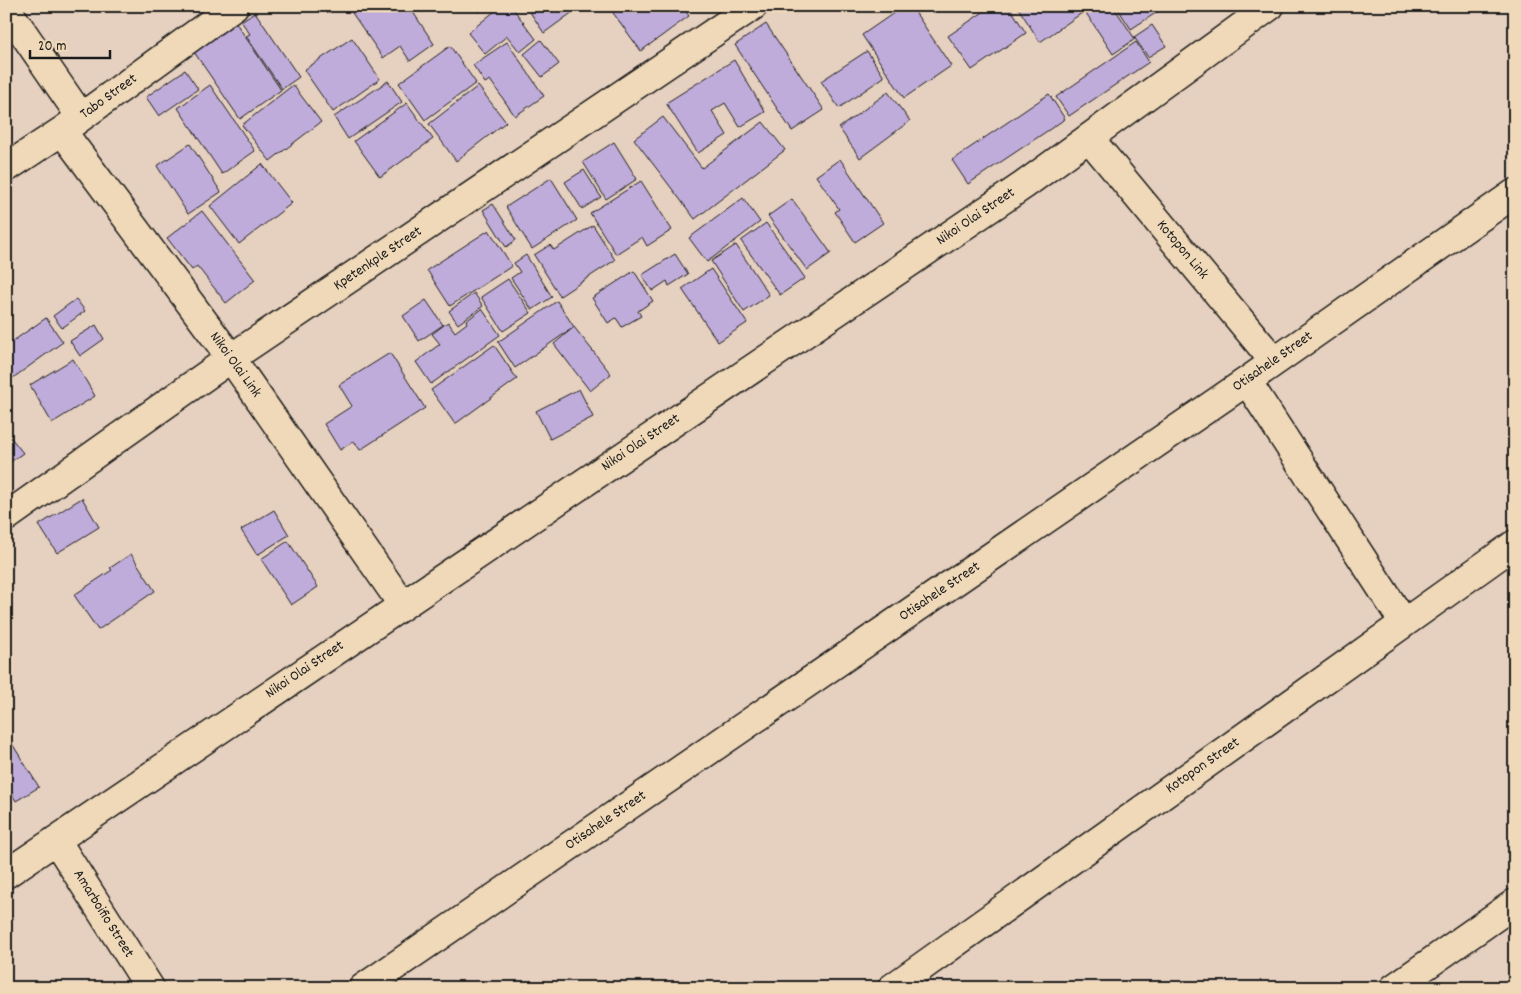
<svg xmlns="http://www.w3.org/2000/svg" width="1521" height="994" viewBox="0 0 1521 994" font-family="Dekko,sans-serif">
	<rect width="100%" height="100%" fill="#e6d0bf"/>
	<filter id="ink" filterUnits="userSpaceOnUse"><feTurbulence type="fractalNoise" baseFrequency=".02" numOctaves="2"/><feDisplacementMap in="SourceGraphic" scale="10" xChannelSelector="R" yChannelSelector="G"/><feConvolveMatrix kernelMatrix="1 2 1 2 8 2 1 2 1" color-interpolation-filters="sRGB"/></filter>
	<g filter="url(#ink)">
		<!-- building -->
		<path fill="#bfacdb" stroke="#1c1c1c" d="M 350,6 L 409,6 L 434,44 L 410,61 L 400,46 L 383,58 L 348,7 Z
			M 474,6 L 486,6 L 478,12 Z
			M 501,6 L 511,6 L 536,39 L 520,52 L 507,36 L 485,54 L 468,33 Z
			M 526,6 L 581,6 L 544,33 Z
			M 608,6 L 682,6 L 689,16 L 641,51 Z
			M 904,6 L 911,6 L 951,66 L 904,98 L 862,35 Z
			M 992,6 L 1009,6 L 1026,33 L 972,70 L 948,36 Z
			M 1017,6 L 1092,6 L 1040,42 Z
			M 1096,6 L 1113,6 L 1135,39 L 1113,54 L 1086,13 Z
			M 1116,6 L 1165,6 L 1165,7 L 1131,29 Z
			M 255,12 L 299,77 L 282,89 L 246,36 L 250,34 L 241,21 Z
			M 236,23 L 281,90 L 240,119 L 194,52 Z
			M 766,24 L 824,110 L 792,131 L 735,45 Z
			M 1152,25 L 1166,46 L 1148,57 L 1134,37 Z
			M 352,38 L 380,79 L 333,112 L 304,70 Z
			M 541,40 L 559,64 L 542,77 L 524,54 Z
			M 507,42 L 544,96 L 515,116 L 490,80 L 485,83 L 473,65 Z
			M 1136,42 L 1149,62 L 1069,116 L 1056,97 Z
			M 450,46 L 476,83 L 425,120 L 399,83 Z
			M 867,51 L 884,77 L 839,108 L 821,81 Z
			M 734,60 L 765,112 L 740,127 L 725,103 L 712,111 L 727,135 L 698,153 L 666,103 Z
			M 185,70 L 198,89 L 159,116 L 146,97 Z
			M 388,81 L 402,102 L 348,139 L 334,117 Z
			M 210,85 L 255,151 L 222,174 L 178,108 Z
			M 293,85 L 321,122 L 270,161 L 242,125 Z
			M 478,86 L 506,122 L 456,161 L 429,124 Z
			M 888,92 L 910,121 L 860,158 L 839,128 Z
			M 1049,94 L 1065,119 L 968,184 L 952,160 Z
			M 407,103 L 433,139 L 380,177 L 354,141 Z
			M 663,117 L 702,168 L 763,122 L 785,150 L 695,219 L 634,139 Z
			M 614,142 L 637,179 L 606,199 L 583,162 Z
			M 190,144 L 221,192 L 188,214 L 157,166 Z
			M 840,159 L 883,223 L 855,242 L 835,212 L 839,209 L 816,176 Z
			M 262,164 L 292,203 L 239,244 L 210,206 Z
			M 584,170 L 601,197 L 582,209 L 565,182 Z
			M 551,178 L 577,220 L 532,249 L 506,207 Z
			M 641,181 L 672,230 L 647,246 L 642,237 L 616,254 L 590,213 Z
			M 743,198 L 760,222 L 707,262 L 689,238 Z
			M 792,199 L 831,253 L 807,270 L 768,216 Z
			M 493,204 L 516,240 L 506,247 L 483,210 Z
			M 202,211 L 255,280 L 226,303 L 197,266 L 192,270 L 167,238 Z
			M 766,223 L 805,278 L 780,295 L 741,241 Z
			M 593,225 L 615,260 L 560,296 L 534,255 L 550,245 L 554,250 Z
			M 489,230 L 512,266 L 450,306 L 427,270 Z
			M 736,245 L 769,295 L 744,312 L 711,261 Z
			M 675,254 L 688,274 L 669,286 L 667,281 L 652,291 L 642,275 Z
			M 526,255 L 552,297 L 532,310 L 511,278 L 520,272 L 514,263 Z
			M 711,269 L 747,323 L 718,342 L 682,289 Z
			M 634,271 L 653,301 L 638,311 L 641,316 L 622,327 L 616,318 L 608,323 L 592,298 Z
			M 508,279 L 531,313 L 503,331 L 481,297 Z
			M 474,293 L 483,306 L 458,324 L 449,311 Z
			M 76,299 L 85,311 L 62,328 L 53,316 Z
			M 426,300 L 443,325 L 419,341 L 403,316 Z
			M 557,301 L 574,327 L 515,368 L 498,342 Z
			M 482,309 L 500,335 L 431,384 L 416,362 L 440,344 L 432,334 L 448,322 L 455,332 L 467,323 L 466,321 Z
			M 46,318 L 63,342 L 10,380 L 6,374 L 6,346 Z
			M 96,325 L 104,339 L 80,356 L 70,341 Z
			M 574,327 L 611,374 L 590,391 L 554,344 Z
			M 494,345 L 517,379 L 455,424 L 431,390 Z
			M 390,353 L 425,408 L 360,450 L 354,441 L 340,450 L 324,424 L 352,406 L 339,385 Z
			M 73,359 L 95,396 L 52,423 L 30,385 Z
			M 579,389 L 593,417 L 550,439 L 536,411 Z
			M 12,439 L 23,453 L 6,465 L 6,441 L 8,443 Z
			M 82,498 L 99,527 L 57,553 L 39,525 Z
			M 274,510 L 289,535 L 257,555 L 241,530 Z
			M 288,541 L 318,587 L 291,605 L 261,559 Z
			M 131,554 L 155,591 L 98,630 L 74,595 L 112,570 L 110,568 Z
			M 6,734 L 39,787 L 16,801 L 6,784 Z"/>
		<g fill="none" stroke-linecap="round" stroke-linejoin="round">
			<!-- minor casing -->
			<g stroke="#1c1c1c" stroke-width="31">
				<path id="minor" d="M 6,8 L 81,117
					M 62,131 L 231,358 L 402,604
					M 1089,138 L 1274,361
					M 6,168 L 62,131 L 234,6
					M 1247,381 L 1404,623
					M 6,517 L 231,358 L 753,6
					M 56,840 L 150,988
					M 6,874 L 1024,185 L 1270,6
					M 363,988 L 1247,381 L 1515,193
					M 892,988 L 1515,544
					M 1394,988 L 1515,903"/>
			</g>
			<!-- minor -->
			<use href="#minor" stroke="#f0d9b8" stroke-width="28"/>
		</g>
	</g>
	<g text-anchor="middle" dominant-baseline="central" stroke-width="5" stroke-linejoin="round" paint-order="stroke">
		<!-- street labels -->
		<g font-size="15" fill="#1c1c1c" stroke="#f0d9b8">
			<text transform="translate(109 97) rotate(-36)">Tabo Street</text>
			<text transform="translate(976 217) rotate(-34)">Nikoi Olai Street</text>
			<text transform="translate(1182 250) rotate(50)">Kotopon Link</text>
			<text transform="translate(378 259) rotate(-34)">Kpetenkple Street</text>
			<text transform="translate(1273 362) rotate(-35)">Otisahele Street</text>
			<text transform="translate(235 365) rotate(54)">Nikoi Olai Link</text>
			<text transform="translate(641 443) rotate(-34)">Nikoi Olai Street</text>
			<text transform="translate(940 592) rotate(-34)">Otisahele Street</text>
			<text transform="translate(305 670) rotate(-34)">Nikoi Olai Street</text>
			<text transform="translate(1203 766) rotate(-35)">Kotopon Street</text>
			<text transform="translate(606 821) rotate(-34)">Otisahele Street</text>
			<text transform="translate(103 914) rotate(58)">Amarboifio Street</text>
		</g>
	</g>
	<!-- margin -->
	<rect width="1521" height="994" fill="none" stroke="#f0d9b8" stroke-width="25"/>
	<rect x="12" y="12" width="1496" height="969" fill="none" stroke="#1c1c1c" stroke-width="2" filter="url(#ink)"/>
	<!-- scale -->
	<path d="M30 50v8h80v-8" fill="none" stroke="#1c1c1c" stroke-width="2.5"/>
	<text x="38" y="50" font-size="15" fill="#1c1c1c" stroke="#f0d9b8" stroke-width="4" paint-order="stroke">20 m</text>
</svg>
